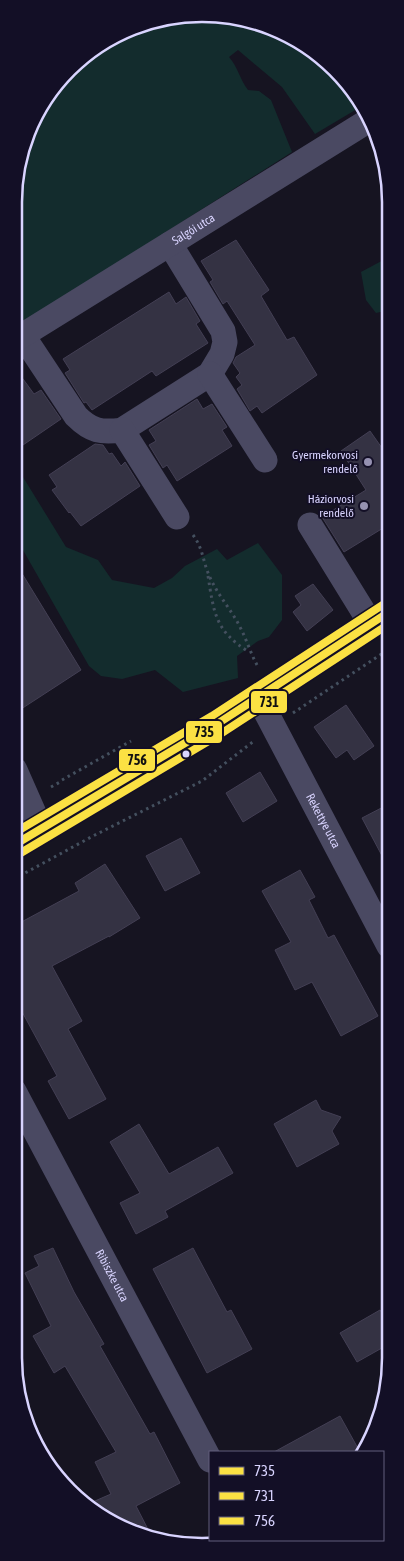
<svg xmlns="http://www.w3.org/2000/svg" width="404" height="1561" viewBox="0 0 404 1561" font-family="'Asap Condensed',sans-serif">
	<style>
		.green { fill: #132c2d }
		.building { fill: #343243; stroke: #433f54 }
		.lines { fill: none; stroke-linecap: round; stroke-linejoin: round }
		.path { stroke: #44505f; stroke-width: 3; stroke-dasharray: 2.5 4; stroke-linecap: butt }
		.minor { stroke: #4a4962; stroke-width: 25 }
		.major { stroke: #5e5373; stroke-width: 28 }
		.bus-1-casing { stroke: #130f26; stroke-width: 11 }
		.bus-2-casing { stroke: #130f26; stroke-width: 11 }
		.bus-3-casing { stroke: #130f26; stroke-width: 11 }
		.bus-1 { stroke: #fbe143; stroke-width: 8 }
		.bus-2 { stroke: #fbe143; stroke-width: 8 }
		.bus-3 { stroke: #fbe143; stroke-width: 8 }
		.poi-dot { fill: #9591b1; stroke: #130f26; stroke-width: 2 }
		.bus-dot { fill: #d9d4ff; stroke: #130f26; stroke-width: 2 }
		.labels { text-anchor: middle; stroke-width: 4; stroke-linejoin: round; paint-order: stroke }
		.street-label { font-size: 12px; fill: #d9d4ff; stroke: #130f26 }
		.poi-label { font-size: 12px; fill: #d9d4ff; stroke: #130f26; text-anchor: end }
		.rim { fill: none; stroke: #d9d4ff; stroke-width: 2.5 }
		.line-badge { stroke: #130f26; stroke-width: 2 }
		.pale-badge-label { font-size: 14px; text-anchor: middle; font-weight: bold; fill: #111 }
	</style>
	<rect width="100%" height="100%" fill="#161421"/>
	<g class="green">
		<path d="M 227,15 L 286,33 L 335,69 L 362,106 L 315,134 L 282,87 L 238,50 L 229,57 C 238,67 240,80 248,90 L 259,91 L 271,100 L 292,152 L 15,328 L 15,177 L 39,108 L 88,52 L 154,20 Z"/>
		<polygon points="389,257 389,310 376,313 366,300 361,272"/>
		<polygon points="15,464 66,547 98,560 112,580 154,588 172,578 185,566 217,549 227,560 258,543 282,575 282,620 269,637 258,641 237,656 238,678 183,692 155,670 122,679 101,676 89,666 15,536"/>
	</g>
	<g class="building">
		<polygon points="236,240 269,290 261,296 287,340 294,337 317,375 262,413 257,406 250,411 237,389 242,385 236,377 240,373 233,363 236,357 255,345 227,301 223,304 210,282 213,280 201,261"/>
		<polygon points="169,292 176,304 186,297 200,321 196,324 208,343 156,376 152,371 92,410 86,402 84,403 65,373 70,370 63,359"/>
		<polygon points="15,368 34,394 41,390 61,419 23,445 15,434"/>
		<polygon points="197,399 203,409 212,404 227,427 222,430 232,446 177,481 167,465 163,468 149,445 156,441 149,430"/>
		<polygon points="370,431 389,458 389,526 388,525 344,552 322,517 366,490 341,451"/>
		<polygon points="95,444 103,445 109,454 112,453 121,466 125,462 140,486 81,526 70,512 69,513 52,490 57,487 49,475"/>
		<polygon points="15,562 81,670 15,713"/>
		<polygon points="313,584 333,610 307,631 293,612 301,605 295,596"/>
		<polygon points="346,705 374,746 354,760 347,750 336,758 314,727"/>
		<polygon points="260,772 277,801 243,822 226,793"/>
		<polygon points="389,804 389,869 362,818"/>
		<polygon points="181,838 200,873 165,891 146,856"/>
		<polygon points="105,864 140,918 109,937 109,936 52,966 82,1021 68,1029 106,1099 69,1119 48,1081 57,1076 14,997 14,926 79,891 75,883"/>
		<polygon points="300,870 315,897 309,900 328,938 334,935 378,1016 341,1036 312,982 295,990 275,950 291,942 262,891"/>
		<polygon points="316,1100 321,1110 341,1117 332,1131 339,1144 297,1167 274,1124"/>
		<polygon points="139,1124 169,1174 218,1147 233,1173 165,1211 168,1217 136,1234 120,1203 140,1193 110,1142"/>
		<polygon points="53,1248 74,1292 104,1344 100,1346 150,1434 154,1432 180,1483 136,1506 152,1537 119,1528 88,1504 111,1494 95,1462 116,1452 65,1366 54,1373 33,1336 51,1326 25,1273 39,1266 34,1256"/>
		<polygon points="193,1248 227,1312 231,1310 252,1349 207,1373 153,1269"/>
		<polygon points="380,1310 389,1324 389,1344 357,1362 340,1333"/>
		<polygon points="340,1416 360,1452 274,1452"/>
	</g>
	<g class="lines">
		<g class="path">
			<path d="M 193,535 C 203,548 203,562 209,575 C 217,595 232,610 241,629 C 247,641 251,654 257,665"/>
			<path d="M 208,576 C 214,613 215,631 249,652"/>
			<polyline points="293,713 389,649"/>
			<polyline points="62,780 131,741"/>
			<polyline points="51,787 62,781"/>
			<polyline points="14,879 93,836 202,781 254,741"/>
			<polyline points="14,1057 20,1067"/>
		</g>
		<g class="minor">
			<path d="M 23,336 L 76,416 C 91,431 101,433 122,430 L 210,374 L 222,354 L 225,342 L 223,331 L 170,244"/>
			<path id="s1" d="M 15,340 L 371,119"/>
			<polyline points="210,374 265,460"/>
			<polyline points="122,430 177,517"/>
			<polyline points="310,525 371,624"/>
			<path id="s2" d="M 258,697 L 389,946"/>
			<polyline points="15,770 41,829"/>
			<path id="s3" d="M 14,1091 L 210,1460"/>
		</g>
		<polyline class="major" points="14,845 217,724 389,612"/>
		<g class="bus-1-casing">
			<polyline id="bus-1" points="14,845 217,724 389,612"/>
		</g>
		<g class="bus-2-casing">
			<polyline id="bus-2" points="19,854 222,733 389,624"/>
		</g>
		<g class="bus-3-casing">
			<polyline id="bus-3" points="14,833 212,716 384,604"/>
		</g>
		<use href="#bus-1" class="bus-1"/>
		<use href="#bus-2" class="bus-2"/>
		<use href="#bus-3" class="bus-3"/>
	</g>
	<g class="poi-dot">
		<circle cx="368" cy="462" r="5"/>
		<circle cx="364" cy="506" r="5"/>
	</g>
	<circle class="bus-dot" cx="186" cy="754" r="4.5"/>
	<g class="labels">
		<g class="street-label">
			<text dy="4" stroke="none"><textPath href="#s1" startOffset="210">Salgói utca</textPath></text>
			<text dy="4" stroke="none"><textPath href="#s2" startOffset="140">Rekettye utca</textPath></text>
			<text dy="4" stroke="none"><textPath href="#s3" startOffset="209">Ribiszke utca</textPath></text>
		</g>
		<g class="poi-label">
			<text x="358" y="459">Gyermekorvosi<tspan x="358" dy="14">rendelő</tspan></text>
			<text x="354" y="503">Háziorvosi<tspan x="354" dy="14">rendelő</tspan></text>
		</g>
	</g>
	<path d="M0 0H404V1561H0ZM202 22H202A180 180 0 0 1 382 202V1358A180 180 0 0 1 202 1538H202A180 180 0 0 1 22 1358V202A180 180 0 0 1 202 22Z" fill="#130f26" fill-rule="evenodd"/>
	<path class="rim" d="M202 22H202A180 180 0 0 1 382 202V1358A180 180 0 0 1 202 1538H202A180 180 0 0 1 22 1358V202A180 180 0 0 1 202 22Z"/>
	<g class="line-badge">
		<rect x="250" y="690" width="38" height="24" rx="5" fill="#fbe143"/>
		<rect x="185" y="720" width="38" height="24" rx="5" fill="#fbe143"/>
		<rect x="118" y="748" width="38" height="24" rx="5" fill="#fbe143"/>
	</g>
	<g class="pale-badge-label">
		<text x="269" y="707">731</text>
		<text x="204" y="737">735</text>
		<text x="137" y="765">756</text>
	</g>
	<rect x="209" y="1451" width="175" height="90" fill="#130f26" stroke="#625e7d"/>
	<rect x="219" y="1467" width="25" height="8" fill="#fbe143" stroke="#625e7d"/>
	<text x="254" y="1476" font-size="15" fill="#d9d4ff">735</text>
	<rect x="219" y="1492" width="25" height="8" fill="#fbe143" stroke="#625e7d"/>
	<text x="254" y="1501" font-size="15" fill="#d9d4ff">731</text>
	<rect x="219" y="1517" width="25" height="8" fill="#fbe143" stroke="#625e7d"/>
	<text x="254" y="1526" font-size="15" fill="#d9d4ff">756</text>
</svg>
